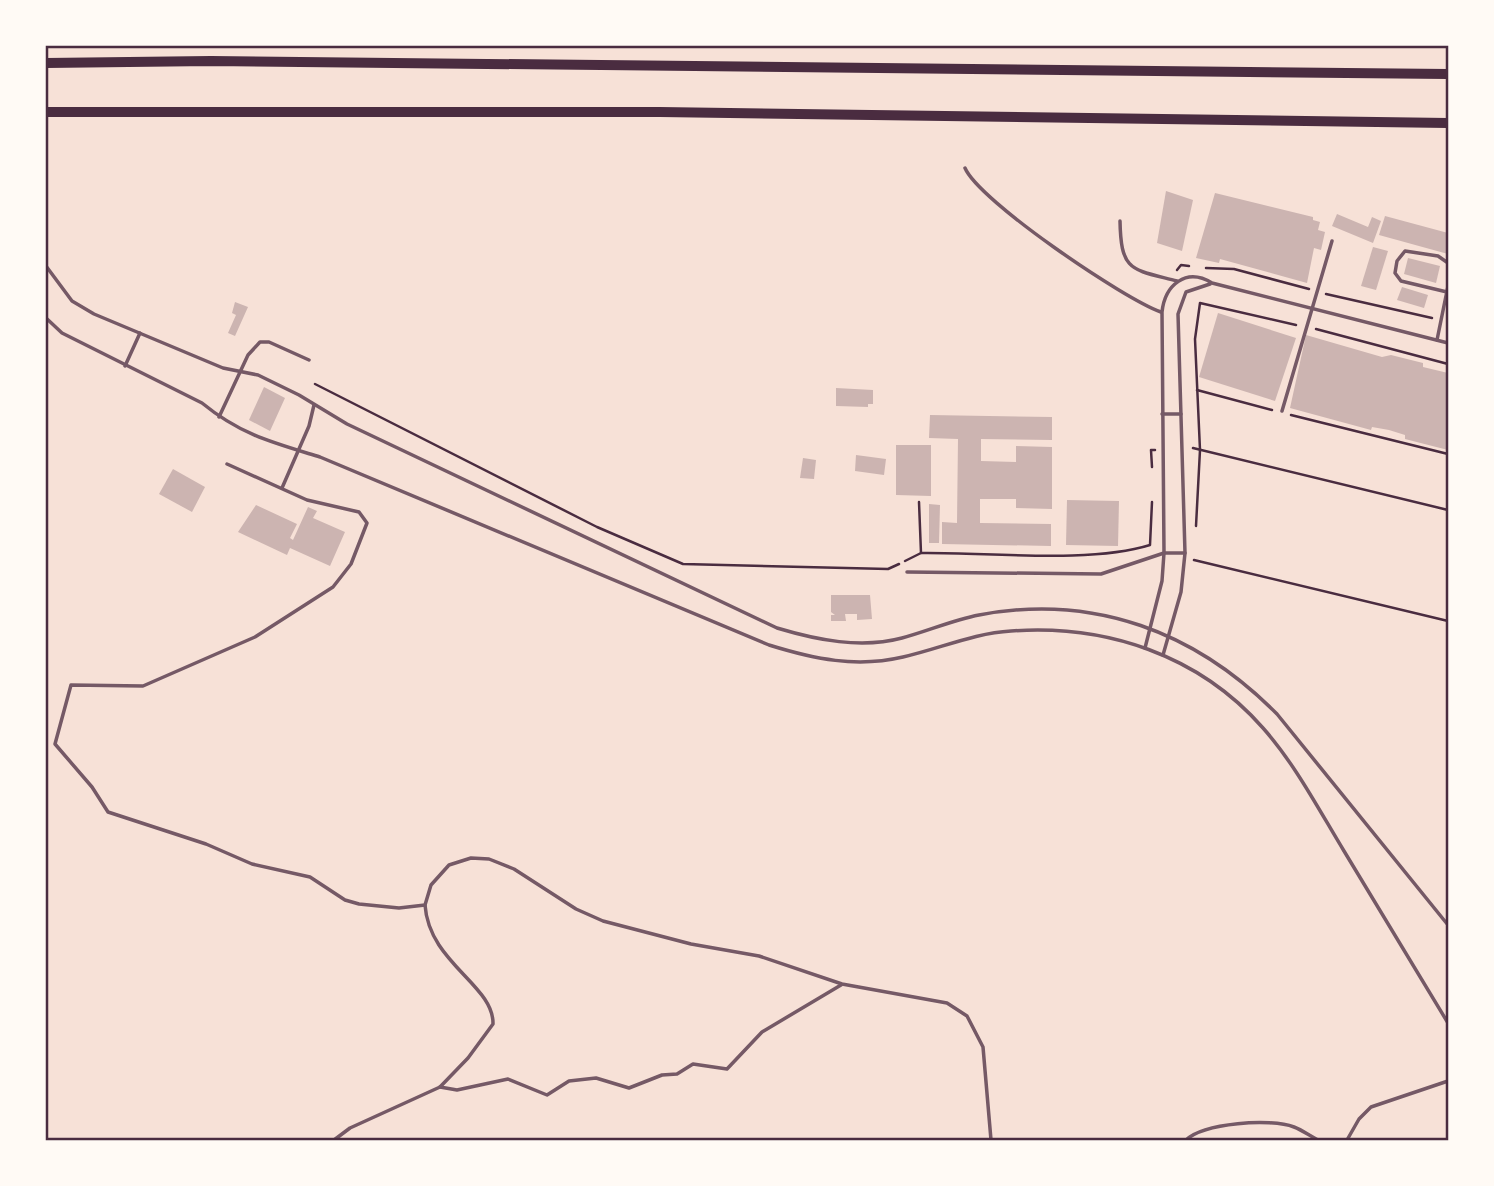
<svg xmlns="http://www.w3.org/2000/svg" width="1494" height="1186" viewBox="0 0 1494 1186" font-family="Montserrat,sans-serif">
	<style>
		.building { fill: #ccb4b1 }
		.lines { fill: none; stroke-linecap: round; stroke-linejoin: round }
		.path { stroke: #4a2c40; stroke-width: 2.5 }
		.service { stroke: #755966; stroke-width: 3.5 }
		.primary { stroke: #4a2c40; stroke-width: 10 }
		.neatline { fill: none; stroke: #4a2c40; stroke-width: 2.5 }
	</style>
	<rect width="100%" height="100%" fill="#f7e1d7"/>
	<g class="building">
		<polygon points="1166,191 1193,200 1182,251 1157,243"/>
		<polygon points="1215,193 1313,217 1313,220 1320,222 1318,230 1325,232 1321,250 1314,248 1307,283 1220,259 1219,263 1196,258"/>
		<polygon points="1337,214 1368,227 1372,217 1381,221 1373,243 1332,226"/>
		<polygon points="1385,216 1448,233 1448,254 1379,235"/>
		<polygon points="1373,247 1388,251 1376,290 1361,286"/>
		<polygon points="1408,258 1440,266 1436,283 1404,274"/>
		<polygon points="1402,287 1428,295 1424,308 1397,300"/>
		<polygon points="235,302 248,307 235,336 228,333 236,315 232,313"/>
		<polygon points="1218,313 1296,338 1275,401 1199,377"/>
		<polygon points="1306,335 1382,357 1391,355 1423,363 1423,367 1448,373 1448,450 1405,439 1405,435 1389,430 1372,427 1371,430 1290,408"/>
		<polygon points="264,387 285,398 270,431 249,420"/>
		<polygon points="836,388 873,390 873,404 868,404 868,407 836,406"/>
		<polygon points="930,415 1052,417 1052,440 981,439 981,461 1016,462 1016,446 1052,447 1052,509 1016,508 1016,499 980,499 980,523 1051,524 1051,546 942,544 942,522 957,523 958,439 929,438"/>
		<polygon points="896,445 931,445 931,496 896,495"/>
		<polygon points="856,455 886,459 884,475 855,471"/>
		<polygon points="803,458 816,460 814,479 800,478"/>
		<polygon points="173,469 205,487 192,512 159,494"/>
		<polygon points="1067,500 1119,501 1118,546 1066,545"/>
		<polygon points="929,504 940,505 939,543 929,543"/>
		<polygon points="256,505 297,524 290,538 293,540 308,507 317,511 313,518 345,532 330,566 290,548 287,555 238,532"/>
		<polygon points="831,595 870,595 872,619 857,620 857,614 845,614 846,621 831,621 831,615 835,615 831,612"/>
	</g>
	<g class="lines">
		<g class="path">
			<polyline points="1206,268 1234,269 1309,289"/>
			<polyline points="1177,270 1181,265 1189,266"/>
			<polyline points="1326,294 1432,318"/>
			<polyline points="1316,329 1448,364"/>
			<polyline points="315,384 597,527 683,564 888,569 899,564"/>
			<polyline points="1197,390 1272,410"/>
			<polyline points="1291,415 1448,454"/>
			<polyline points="1193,448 1448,510"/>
			<polyline points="1152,467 1151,450 1155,450"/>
			<path d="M 919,502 L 921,553 C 987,552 1089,564 1150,545 L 1152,502"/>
			<polyline points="1196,526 1200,450 1195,339 1200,303 1296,325"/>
			<polyline points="1194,560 1448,621"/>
			<polyline points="905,561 921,553"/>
		</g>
		<g class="service">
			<path d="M 965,168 C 979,201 1124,299 1161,312"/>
			<path d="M 1120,221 C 1121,272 1131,269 1177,281"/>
			<path d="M 46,266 L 72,301 L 94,314 L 223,368 L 258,375 L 299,395 L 347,424 L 777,628 C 817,640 861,649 902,638 C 928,631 953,620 979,615 C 1094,593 1196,632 1277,714 L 1448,925"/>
			<polyline points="1447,292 1401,281 1395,273 1397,261 1405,251 1438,256 1448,263"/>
			<path d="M 46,318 L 62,333 L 202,403 C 241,435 274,443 320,457 L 769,645 C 814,659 856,668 903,657 C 939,649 974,633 1011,631 C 1106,624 1199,655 1263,728 C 1295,764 1319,810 1344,851 C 1379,909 1414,966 1448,1023"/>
			<polyline points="1437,340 1448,286"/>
			<polyline points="125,366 140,333"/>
			<polyline points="1282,411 1332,241"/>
			<polyline points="1162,414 1181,414"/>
			<polyline points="219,417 248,355 260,342 269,342 309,360"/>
			<polyline points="227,464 307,500 359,512 367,523 351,564 333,587 255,637 143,686 71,685 55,744 92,787 108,812 206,844 252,864 310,877 345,900 359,904 399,908 425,905 431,885 449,865 471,858 489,859 514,869 576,909 603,921 691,944 759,956 842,984 947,1003 967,1016 983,1047 991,1140"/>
			<polyline points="282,488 309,426 314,405"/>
			<polyline points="907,572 1101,574 1164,553 1185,553"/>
			<path d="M 1145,648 L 1162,581 L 1164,553 L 1162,312 C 1165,285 1186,267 1212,283 L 1448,343"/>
			<polyline points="1163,655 1181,592 1185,553 1178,314 1186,292 1210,284"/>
			<polyline points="440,1087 457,1090 508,1079 547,1095 569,1081 596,1078 629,1088 662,1075 677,1074 693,1064 727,1069 762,1032 841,985"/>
			<path d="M 334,1140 L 350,1128 L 440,1087 L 468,1058 L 493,1024 C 494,985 429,963 425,905"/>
			<path d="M 1186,1140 C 1204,1123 1270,1118 1294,1127 C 1302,1130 1310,1136 1318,1140"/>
			<polyline points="1347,1140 1359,1119 1371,1107 1448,1081"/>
		</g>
		<g class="primary">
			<polyline points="46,63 211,61 1448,74"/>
			<polyline points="46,112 660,112 1448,123"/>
		</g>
	</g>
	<rect width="1494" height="1186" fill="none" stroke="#fffaf5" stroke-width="94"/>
	<rect x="47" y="47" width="1400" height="1092" class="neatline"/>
</svg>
